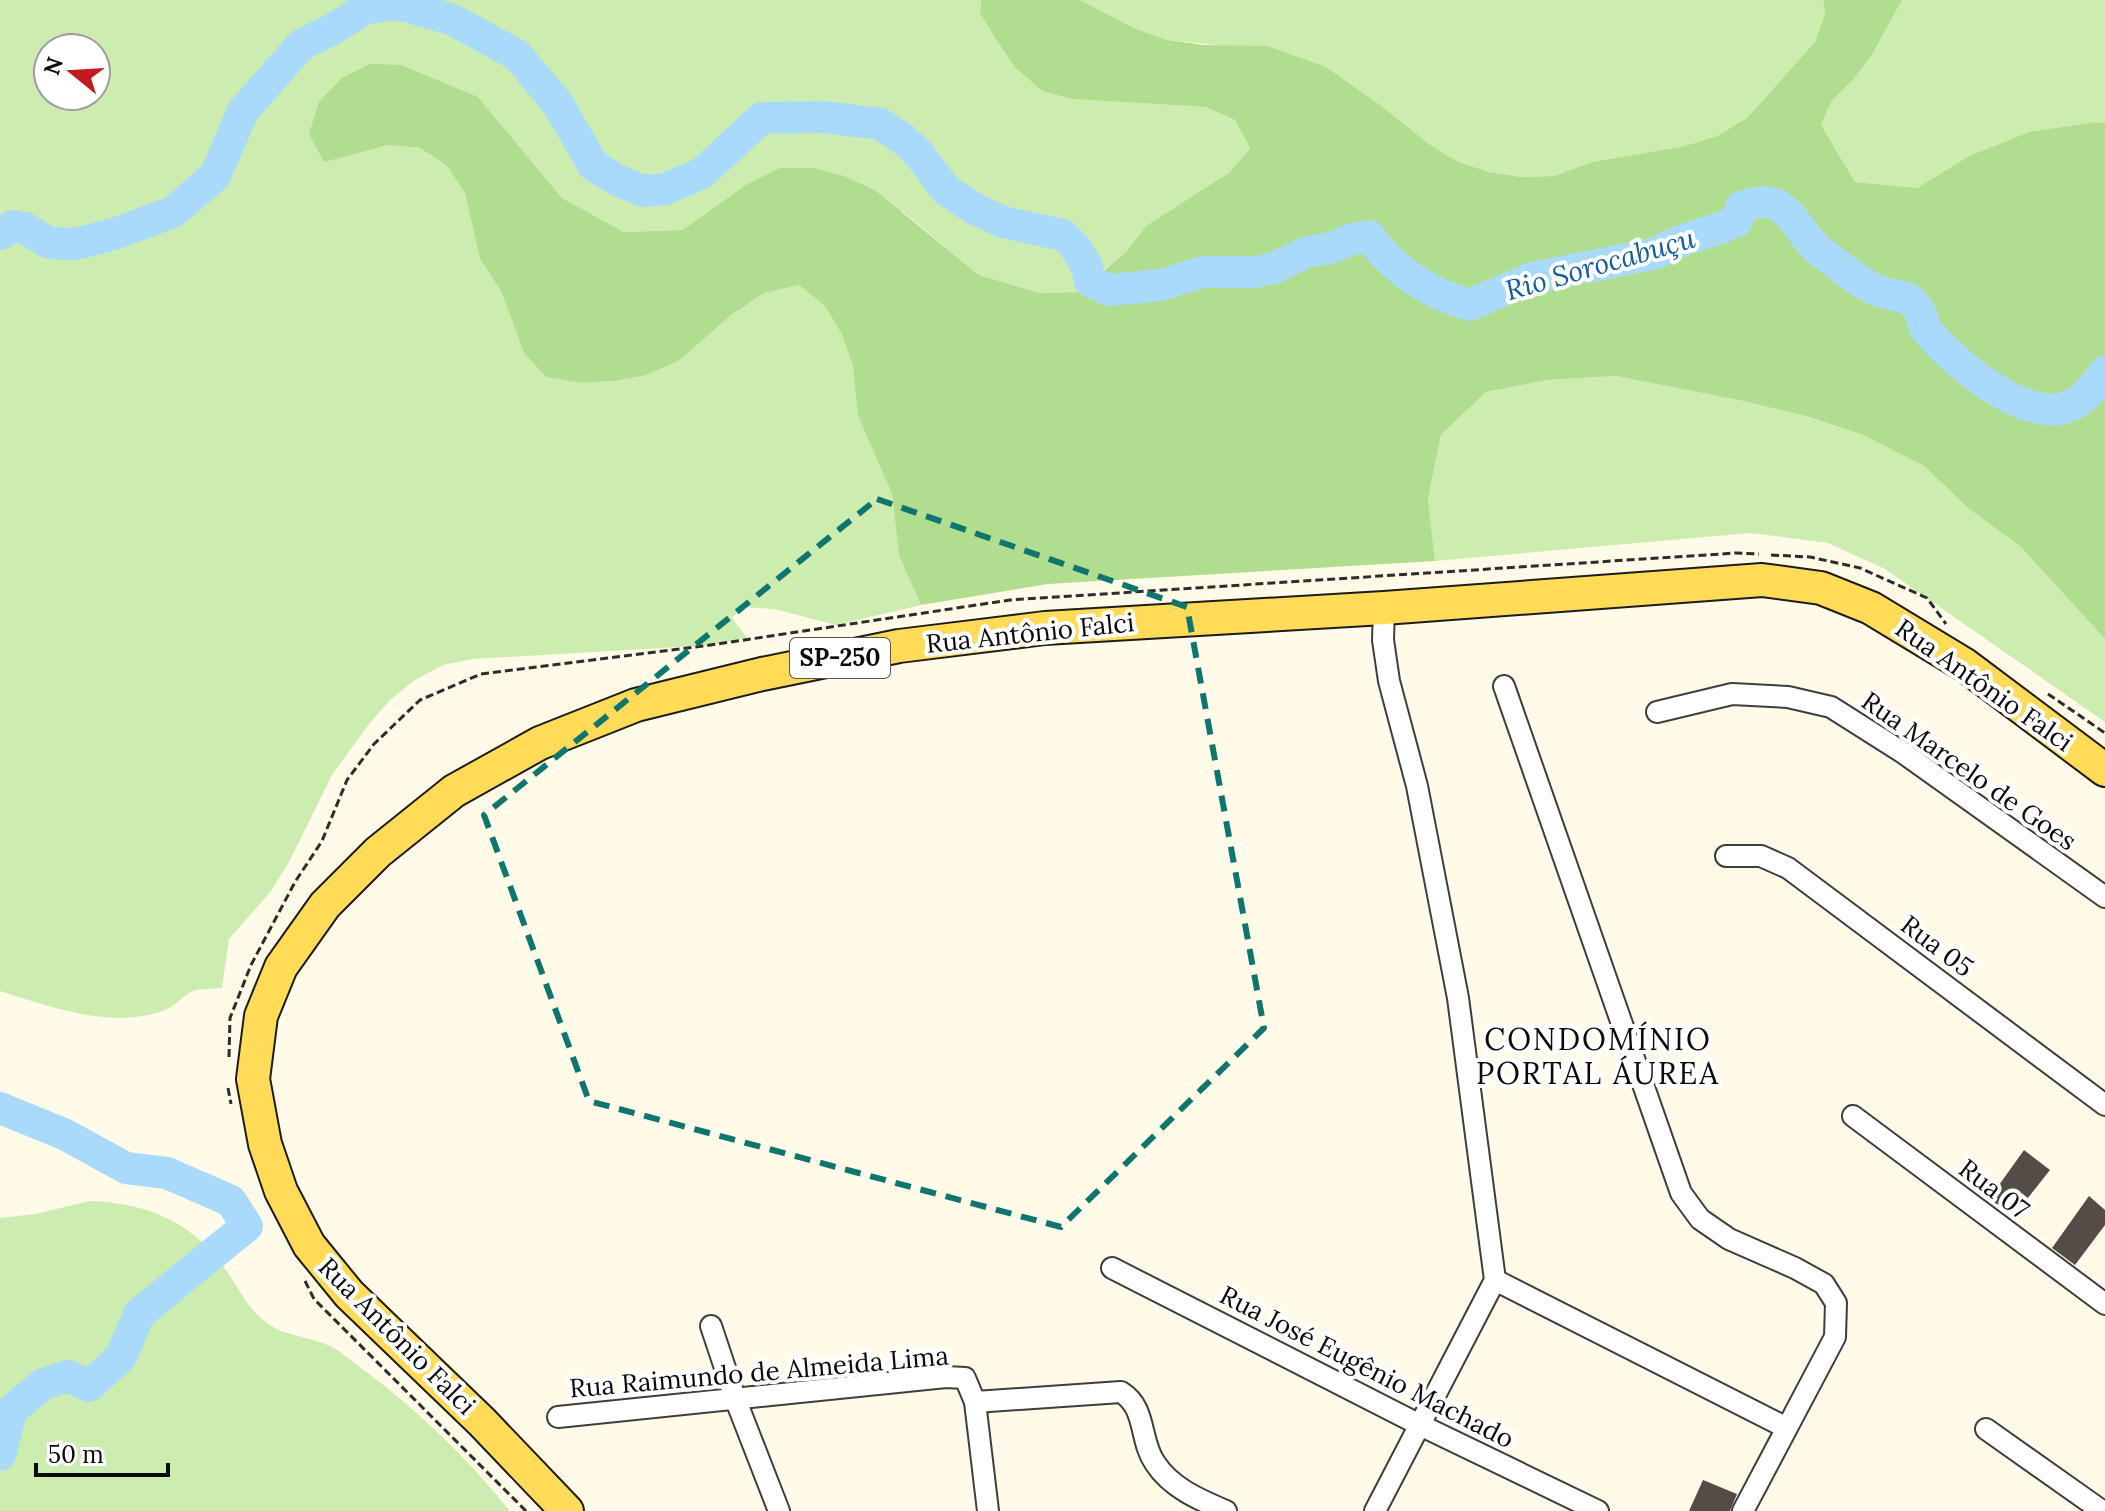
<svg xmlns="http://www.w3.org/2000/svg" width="2105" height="1511" viewBox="0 0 2105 1511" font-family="Lora,serif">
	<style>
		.green { fill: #cdecb0; fill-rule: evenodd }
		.forest { fill: #b0dd8e }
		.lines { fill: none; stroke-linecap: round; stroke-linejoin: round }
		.river { stroke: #a9dafb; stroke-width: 32 }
		.building { fill: #544c46 }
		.street-casing { stroke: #3e3e3e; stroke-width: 24 }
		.primary-casing { stroke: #1c1c1c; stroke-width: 36 }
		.path { stroke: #2d2d2d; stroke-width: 3; stroke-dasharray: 8 4; stroke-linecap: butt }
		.street { stroke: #fff; stroke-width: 20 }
		.primary { stroke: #ffdb58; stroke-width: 32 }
		.marked { fill: none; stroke: #0f766e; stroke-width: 6; stroke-dasharray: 16 10; stroke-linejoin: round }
		.labels { text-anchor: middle; stroke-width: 8; stroke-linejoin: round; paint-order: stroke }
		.shield { fill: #fff; stroke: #545454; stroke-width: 2 }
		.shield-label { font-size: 24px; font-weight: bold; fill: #0b0b0b }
		.street-label { font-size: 26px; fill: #0b0b0b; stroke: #fff }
		.water-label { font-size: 28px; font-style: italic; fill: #0d5ea4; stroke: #fff }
		.quarter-label { font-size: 30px; letter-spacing: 2px; fill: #0b0b0b; stroke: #fff }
	</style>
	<rect width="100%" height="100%" fill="#fffbe8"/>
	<g class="green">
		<path d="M 0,0 L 981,0 L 980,13 L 1071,99 L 1205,107 L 1235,120 L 1250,148 L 1230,172 L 1146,226 L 1126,252 L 1078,292 L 1040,293 L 979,275 L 902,211 L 683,230 L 624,232 L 562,198 L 478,97 L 323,161 L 388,145 L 420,148 L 447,166 L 465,193 L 480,259 L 501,291 L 524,353 L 546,377 L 580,383 L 614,381 L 647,375 L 680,360 L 730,316 L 764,293 L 799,285 L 825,306 L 841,333 L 853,366 L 859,415 L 892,494 L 899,556 L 921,605 L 836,625 L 774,609 L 743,607 L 732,618 L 747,638 L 713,645 L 473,659 L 443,665 L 415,680 L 390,700 L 369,724 L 332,775 L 289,862 L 271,891 L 229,939 L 222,988 C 212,989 199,988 191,992 C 182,997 175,1006 165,1010 C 114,1030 50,1007 0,991 ZM 48,48 L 96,48 L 96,96 L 48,96 Z"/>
		<polygon points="1080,0 1823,0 1825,13 1815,42 1747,118 1717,136 1685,146 1592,162 1554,176 1521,177 1489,172 1456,161 1429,144 1379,104 1326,67 1235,47 1168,40 1136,29"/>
		<polygon points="1902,0 2105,0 2105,123 2094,122 2029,132 1969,156 1917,188 1855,182 1821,125 1831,102 1853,80 1873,53"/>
		<polygon points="1616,376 1743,401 1804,416 1863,435 1924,466 1969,509 2020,546 2105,639 2105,722 1885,569 1828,543 1751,533 1435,561 1428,499 1441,435 1486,392 1547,380"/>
		<path d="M 90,1201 C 148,1203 193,1222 226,1270 C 241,1291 245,1306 267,1323 C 284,1336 311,1337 330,1346 C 342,1352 354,1363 365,1371 C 419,1411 468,1459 510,1511 L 0,1511 L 0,1218 L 35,1214 Z"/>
	</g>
	<polygon class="forest" points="981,0 1080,0 1136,29 1168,40 1204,45 1267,46 1326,67 1379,104 1429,144 1456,161 1489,172 1521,177 1554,176 1592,162 1685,146 1717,136 1747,118 1815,42 1825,13 1823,0 1902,0 1873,53 1853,80 1831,102 1821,125 1855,182 1917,188 1969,156 2029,132 2094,122 2105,123 2105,639 2020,546 1969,509 1924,466 1863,435 1805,416 1743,401 1616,376 1547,380 1486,392 1441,435 1428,499 1435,561 1048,584 921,605 899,556 892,494 858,415 853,366 841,333 825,306 799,285 764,293 730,316 680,360 647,375 614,381 580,383 546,377 524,353 501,291 480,259 465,193 447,166 420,148 388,145 324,162 309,134 319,102 342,78 370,64 401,65 478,97 562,198 624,232 683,230 746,185 780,168 813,168 844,176 876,191 979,275 1040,293 1079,292 1126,252 1146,226 1230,172 1250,148 1235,120 1205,107 1071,99 1041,90 1016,68 996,39 980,13"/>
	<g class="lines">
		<g class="river">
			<path d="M 0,234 L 13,226 L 25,228 L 49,243 L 76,244 L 114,234 L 173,212 L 215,176 L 243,111 L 301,45 L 333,29 L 366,8 L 399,4 L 453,20 L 517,55 L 558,104 L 593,165 L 617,180 L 643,191 L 666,189 L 702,173 L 762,118 L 824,117 L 880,124 L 903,139 L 919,154 L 946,190 L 975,209 L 1003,222 L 1063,235 L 1076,248 L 1087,267 L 1090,281 L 1109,290 L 1161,285 L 1203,272 L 1257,272 L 1277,267 L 1307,252 L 1331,248 L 1349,240 L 1369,236 C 1396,272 1428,293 1470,305 L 1532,278 L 1657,253 C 1679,238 1710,234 1737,221 L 1741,207 C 1754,203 1764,199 1777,205 C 1797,215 1805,242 1823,254 C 1840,265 1859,284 1879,291 C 1894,297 1906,293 1917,307 C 1923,313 1921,322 1926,329 C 1952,362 2026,425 2070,406 C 2086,400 2094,384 2105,372"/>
			<polyline points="0,1108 64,1134 126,1168 167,1173 231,1201 247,1226 139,1314 121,1357 89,1386 68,1376 43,1384 11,1411 0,1455"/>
		</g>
	</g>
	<g class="building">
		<polygon points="2024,1150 2050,1170 2027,1199 2022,1193 2008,1211 1989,1199"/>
		<polygon points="2089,1196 2105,1210 2105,1225 2075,1265 2052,1248"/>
		<polygon points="1703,1480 1737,1494 1730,1511 1689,1511"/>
	</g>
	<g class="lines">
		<g class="street-casing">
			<g id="street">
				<polyline points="1504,686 1681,1193 1700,1219 1729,1239 1795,1268 1824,1284 1836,1303 1835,1337 1743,1511"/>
				<polyline points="1657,712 1732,694 1788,697 1831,707 1902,752 2105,897"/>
				<polyline points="1726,856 1761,856 1788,868 2105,1105"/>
				<polyline points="1853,1116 2105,1304"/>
				<polyline points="1112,1268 1418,1424 1598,1511"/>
				<polyline points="1495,1280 1785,1427"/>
				<polyline points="711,1326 735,1398 779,1511"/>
				<path d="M 975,1402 L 1121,1392 C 1147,1408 1139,1440 1155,1463 C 1171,1488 1200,1500 1226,1511"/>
				<polyline points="558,1417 946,1377 965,1378 975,1402 988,1511"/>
				<polyline points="1986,1429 2102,1511"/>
				<polyline points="1375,1511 1495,1280 1458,998 1417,786 1389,681 1383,640 1384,608"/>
			</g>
		</g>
		<g class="primary-casing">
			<polyline id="primary" points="567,1511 482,1422 349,1294 309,1245 281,1191 265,1144 253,1079 261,1016 281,967 325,905 378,852 454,791 540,743 636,705 762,674 899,646 1045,628 1384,608 1762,580 1821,588 1871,608 1965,665 2105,770"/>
		</g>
		<g class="path">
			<polyline points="1771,555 1810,557 1860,568 1927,598 1946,624"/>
			<polyline points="2048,694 2105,733"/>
			<polyline points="229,1057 230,1018 251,965 295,882 322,841 347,780 374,744 420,700 481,674 704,646 1010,600 1736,553 1759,554"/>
			<polyline points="228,1088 231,1104"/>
			<polyline points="305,1281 314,1299 526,1511"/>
		</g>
		<use href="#street" class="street"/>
		<use href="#primary" class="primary"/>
	</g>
	<path class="marked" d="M 877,499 L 1187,607 L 1264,1028 L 1061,1227 L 589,1101 L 484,815 Z"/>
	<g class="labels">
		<rect class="shield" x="790" y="638" width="100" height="40" rx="6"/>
		<g class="shield-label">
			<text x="840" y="666">SP-250</text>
		</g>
		<g class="street-label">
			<text transform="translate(1030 633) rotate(-6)" y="9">Rua Antônio Falci</text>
			<text transform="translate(1984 685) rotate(35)" y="9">Rua Antônio Falci</text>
			<text transform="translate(1969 771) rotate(35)" y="9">Rua Marcelo de Goes</text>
			<text transform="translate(1937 946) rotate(37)" y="9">Rua 05</text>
			<text transform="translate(1994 1189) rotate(37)" y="9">Rua 07</text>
			<text transform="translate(397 1336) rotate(45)" y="9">Rua Antônio Falci</text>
			<text transform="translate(1367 1367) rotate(27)" y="9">Rua José Eugênio Machado</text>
			<text transform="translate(759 1372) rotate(-5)" y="9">Rua Raimundo de Almeida Lima</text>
		</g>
		<g class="water-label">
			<text transform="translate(1600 264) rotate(-16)" y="10">Rio Sorocabuçu</text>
		</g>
		<g class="quarter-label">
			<text x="1598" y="1050">CONDOMÍNIO<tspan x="1598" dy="34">PORTAL ÁUREA</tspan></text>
		</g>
	</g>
	<g transform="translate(72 72) rotate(288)"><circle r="38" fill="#ffffff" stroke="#9d9d9d" stroke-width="2"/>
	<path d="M0-6L14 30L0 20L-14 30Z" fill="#c31a1d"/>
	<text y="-12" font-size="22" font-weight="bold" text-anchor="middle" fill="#0b0b0b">N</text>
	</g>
	<path d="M36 1463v12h132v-12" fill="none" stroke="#0b0b0b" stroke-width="4"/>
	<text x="48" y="1463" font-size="24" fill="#0b0b0b" stroke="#ffffff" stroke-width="6" paint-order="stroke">50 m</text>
</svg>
